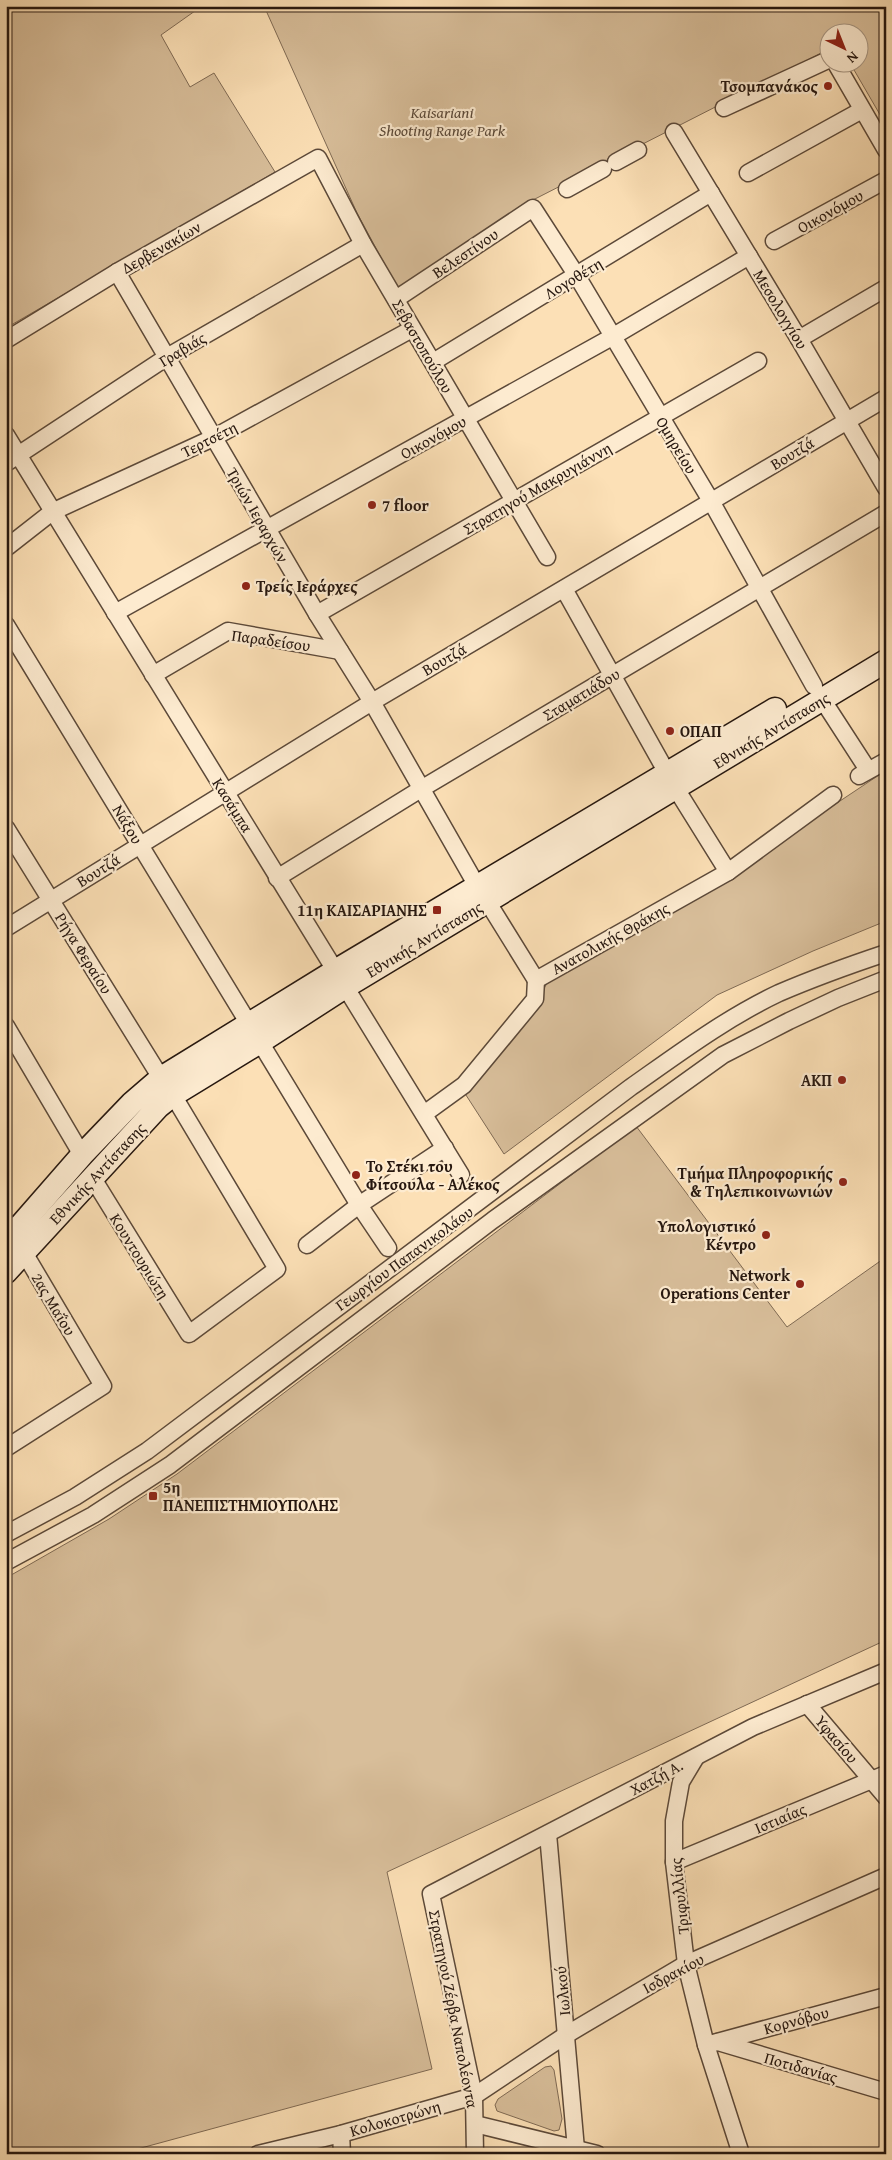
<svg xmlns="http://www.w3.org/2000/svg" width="892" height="2160" viewBox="0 0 892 2160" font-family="'Gentium Book Plus',serif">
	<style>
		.green { fill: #d8be9a; stroke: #7f6a54 }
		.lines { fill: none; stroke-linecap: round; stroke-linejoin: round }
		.street-casing { stroke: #5c4939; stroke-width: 19 }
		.secondary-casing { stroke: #26170f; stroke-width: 25 }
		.street { stroke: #fdebd0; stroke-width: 16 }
		.secondary { stroke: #fdebd0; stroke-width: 22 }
		.poi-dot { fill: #8f2418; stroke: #fdebd0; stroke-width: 2 }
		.labels { text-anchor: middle; stroke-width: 4.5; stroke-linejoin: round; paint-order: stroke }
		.poi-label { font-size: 16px; font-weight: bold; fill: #26170f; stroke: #fdebd0; text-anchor: end }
		.park-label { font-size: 16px; font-style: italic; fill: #5b4939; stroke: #fdebd0 }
		.street-label { font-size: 16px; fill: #26170f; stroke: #fdebd0 }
	</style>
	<rect width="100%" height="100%" fill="#fce0b6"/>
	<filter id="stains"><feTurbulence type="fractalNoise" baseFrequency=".004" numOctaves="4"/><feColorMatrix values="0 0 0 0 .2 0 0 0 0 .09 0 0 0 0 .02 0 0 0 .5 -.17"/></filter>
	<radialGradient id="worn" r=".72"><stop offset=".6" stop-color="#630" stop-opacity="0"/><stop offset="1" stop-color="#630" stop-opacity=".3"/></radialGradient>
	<g class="green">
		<polygon points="6,6 202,6 161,35 190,87 214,73 275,172 6,328"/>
		<polygon points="264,6 886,6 886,125 850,63 860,62 860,32 830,32 829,49 531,201 398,289 357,213"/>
		<polygon points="882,773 886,773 886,921 813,951 717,995 504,1154 464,1092 533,1010 548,981 729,875"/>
		<polygon points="636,1126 787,1327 886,1257 886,1640 387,1872 432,2069 119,2154 6,2154 6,1578 109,1519 177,1474"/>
		<polygon points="551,2066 554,2070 562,2119 559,2130 554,2131 497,2111 495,2105 498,2099 545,2067"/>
	</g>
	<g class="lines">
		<g class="street-casing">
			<g id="street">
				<polyline points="835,62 886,150"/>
				<polyline points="724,108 830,59"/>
				<polyline points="674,132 799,339 886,488"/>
				<polyline points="616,162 638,150"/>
				<polyline points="748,173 862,110"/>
				<polyline points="567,189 603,169"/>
				<polyline points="774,241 886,180"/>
				<polyline points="117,272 317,614 372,702 477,886"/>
				<polyline points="396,299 533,208 577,276 711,501 814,686"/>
				<polyline points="799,339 886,288"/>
				<polyline points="6,340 117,272 318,158 363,244 547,557"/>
				<polyline points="433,362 711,193"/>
				<polyline points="6,435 461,1175"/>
				<polyline points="6,463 167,357 363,244"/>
				<polyline points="6,548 52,512 213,438 412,329"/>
				<polyline points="564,589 667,773"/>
				<polyline points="115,613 612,337 749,256"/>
				<polyline points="317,614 758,361"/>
				<polyline points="6,625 249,1024"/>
				<polyline points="153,675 228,631 340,651"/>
				<polyline points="822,699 868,770"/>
				<polyline points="859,776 886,761"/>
				<polyline points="675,787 728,872"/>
				<polyline points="6,828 161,1078"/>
				<polyline points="277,878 421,789 886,513"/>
				<polyline points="487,901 536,980"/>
				<polyline points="6,928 372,702 886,398"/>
				<polyline points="536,980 728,872 833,795"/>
				<polyline points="6,1026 82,1155"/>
				<polyline points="260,1042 359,1205 388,1248"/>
				<polyline points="424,1114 464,1085 535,999 536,980"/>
				<polyline points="92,1177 189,1334 277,1269 173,1095"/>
				<polyline points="6,1222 103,1386 6,1448"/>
				<polyline points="307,1245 359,1205 445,1148"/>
				<path d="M 6,1534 L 75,1497 L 147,1451 L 631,1087 C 678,1054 726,1018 779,993 C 814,978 850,965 886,953"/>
				<polyline points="6,1562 93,1515 170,1465 493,1220 723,1055 789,1021 838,998 886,979"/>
				<polyline points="807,1704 886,1797"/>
				<polyline points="696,1757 681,1782 674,1821 674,1862 686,1964 706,2045 741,2154"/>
				<polyline points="548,1834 576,2149"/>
				<polyline points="674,1862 886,1774"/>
				<polyline points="718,2042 886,2092"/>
				<polyline points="706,2045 886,1996"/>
				<polyline points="475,2124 597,2154"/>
				<polyline points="341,2134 342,2154"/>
				<polyline points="258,2154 341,2134 474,2096 566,2035 686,1964 886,1876"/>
				<polyline points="475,2154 474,2096 431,1894 753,1727 886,1671"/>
			</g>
		</g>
		<g class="secondary-casing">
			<g id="secondary">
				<polyline points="6,1242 82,1155 132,1103 161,1078 335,971 775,709"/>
				<polyline points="6,1272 158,1107 173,1095 260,1042 345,987 886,661"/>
			</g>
		</g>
		<use href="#street" class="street"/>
		<use href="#secondary" class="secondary"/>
	</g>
	<g class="poi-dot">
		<circle cx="828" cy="86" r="5"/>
		<circle cx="372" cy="505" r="5"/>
		<circle cx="246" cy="586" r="5"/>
		<circle cx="670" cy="731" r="5"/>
		<rect x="432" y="905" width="10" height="10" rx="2.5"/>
		<circle cx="842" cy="1080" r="5"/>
		<circle cx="356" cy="1175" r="5"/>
		<circle cx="843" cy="1182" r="5"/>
		<circle cx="766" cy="1235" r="5"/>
		<circle cx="800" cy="1284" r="5"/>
		<rect x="148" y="1491" width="10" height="10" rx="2.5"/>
	</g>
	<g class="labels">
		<g class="poi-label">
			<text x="818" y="92">Τσομπανάκος</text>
			<text x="382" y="511" text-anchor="start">7 floor</text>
			<text x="256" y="592" text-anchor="start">Τρείς Ιεράρχες</text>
			<text x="680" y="737" text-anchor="start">ΟΠΑΠ</text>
			<text x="427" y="916">11η ΚΑΙΣΑΡΙΑΝΗΣ</text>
			<text x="832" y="1086">ΑΚΠ</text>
			<text x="366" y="1172" text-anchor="start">Το Στέκι του<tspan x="366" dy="18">Φίτσουλα - Αλέκος</tspan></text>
			<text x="833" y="1179">Τμήμα Πληροφορικής<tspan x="833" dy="18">&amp; Τηλεπικοινωνιών</tspan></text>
			<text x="756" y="1232">Υπολογιστικό<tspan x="756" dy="18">Κέντρο</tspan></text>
			<text x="790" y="1281">Network<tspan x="790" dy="18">Operations Center</tspan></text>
			<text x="163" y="1493" text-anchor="start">5η<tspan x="163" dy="18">ΠΑΝΕΠΙΣΤΗΜΙΟΥΠΟΛΗΣ</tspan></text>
		</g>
		<g class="park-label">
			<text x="442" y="118">Kaisariani<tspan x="442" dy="18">Shooting Range Park</tspan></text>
		</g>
		<g class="street-label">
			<text transform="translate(830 211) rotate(-29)" y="6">Οικονόμου</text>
			<text transform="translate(161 247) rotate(-30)" y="6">Δερβενακίων</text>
			<text transform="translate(465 253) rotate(-34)" y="6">Βελεστίνου</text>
			<text transform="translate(573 278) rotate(-31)" y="6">Λογοθέτη</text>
			<text transform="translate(781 309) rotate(59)" y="6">Μεσολογγίου</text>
			<text transform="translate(423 346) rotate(60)" y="6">Σεβαστοπούλου</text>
			<text transform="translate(182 349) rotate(-31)" y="6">Γραβιάς</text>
			<text transform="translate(433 437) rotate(-29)" y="6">Οικονόμου</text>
			<text transform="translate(209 439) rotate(-27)" y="6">Τερτσέτη</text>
			<text transform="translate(677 445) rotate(59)" y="6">Ομηρείου</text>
			<text transform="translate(792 453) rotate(-31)" y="6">Βουτζά</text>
			<text transform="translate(537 488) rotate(-30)" y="6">Στρατηγού Μακρυγιάννη</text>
			<text transform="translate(258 515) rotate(60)" y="6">Τριών Ιεραρχών</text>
			<text transform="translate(271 640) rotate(8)" y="6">Παραδείσου</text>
			<text transform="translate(444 659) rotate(-30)" y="6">Βουτζά</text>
			<text transform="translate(581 694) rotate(-31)" y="6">Σταματιάδου</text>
			<text transform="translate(771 730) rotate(-31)" y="6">Εθνικής Αντίστασης</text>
			<text transform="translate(233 805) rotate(58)" y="6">Κασάμπα</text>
			<text transform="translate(128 824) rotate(59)" y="6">Νάξου</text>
			<text transform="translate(98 870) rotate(-32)" y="6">Βουτζά</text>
			<text transform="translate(610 938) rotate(-29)" y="6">Ανατολικής Θράκης</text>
			<text transform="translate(424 939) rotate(-31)" y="6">Εθνικής Αντίστασης</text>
			<text transform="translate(84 953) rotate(58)" y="6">Ρήγα Φεραίου</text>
			<text transform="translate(97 1173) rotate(-47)" y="6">Εθνικής Αντίστασης</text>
			<text transform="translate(140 1256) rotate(58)" y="6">Κουντουριώτη</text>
			<text transform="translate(404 1258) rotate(-36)" y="6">Γεωργίου Παπανικολάου</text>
			<text transform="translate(54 1304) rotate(59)" y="6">2ας Μαΐου</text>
			<text transform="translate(837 1739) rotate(50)" y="6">Υφασίου</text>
			<text transform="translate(656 1777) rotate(-28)" y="6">Χατζή Α.</text>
			<text transform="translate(780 1818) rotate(-23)" y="6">Ιστιαίας</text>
			<text transform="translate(679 1896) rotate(-96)" y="6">Τριφυλλίας</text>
			<text transform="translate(673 1973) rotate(-28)" y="6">Ισδρακίου</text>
			<text transform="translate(562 1991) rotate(-95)" y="6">Ιωλκού</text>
			<text transform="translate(454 2009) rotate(79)" y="6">Στρατηγού Ζέρβα Ναπολέοντα</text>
			<text transform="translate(796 2020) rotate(-15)" y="6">Κορνόβου</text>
			<text transform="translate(801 2067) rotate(16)" y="6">Ποτιδανίας</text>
			<text transform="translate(395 2118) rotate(-16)" y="6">Κολοκοτρώνη</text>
		</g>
	</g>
	<rect width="892" height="2160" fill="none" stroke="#fce0b6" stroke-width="25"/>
	<rect x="8" y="8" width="877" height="2145" fill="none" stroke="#26170f" stroke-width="2.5"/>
	<rect x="12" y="12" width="867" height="2135" fill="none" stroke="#26170f"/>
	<g transform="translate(844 48) rotate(137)"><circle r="24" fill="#fdebd0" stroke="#a79683"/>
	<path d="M0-4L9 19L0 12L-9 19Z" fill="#8f2418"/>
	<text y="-8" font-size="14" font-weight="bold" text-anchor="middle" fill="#26170f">N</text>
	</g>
	<rect width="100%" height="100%" filter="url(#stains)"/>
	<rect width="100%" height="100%" fill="url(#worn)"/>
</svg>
